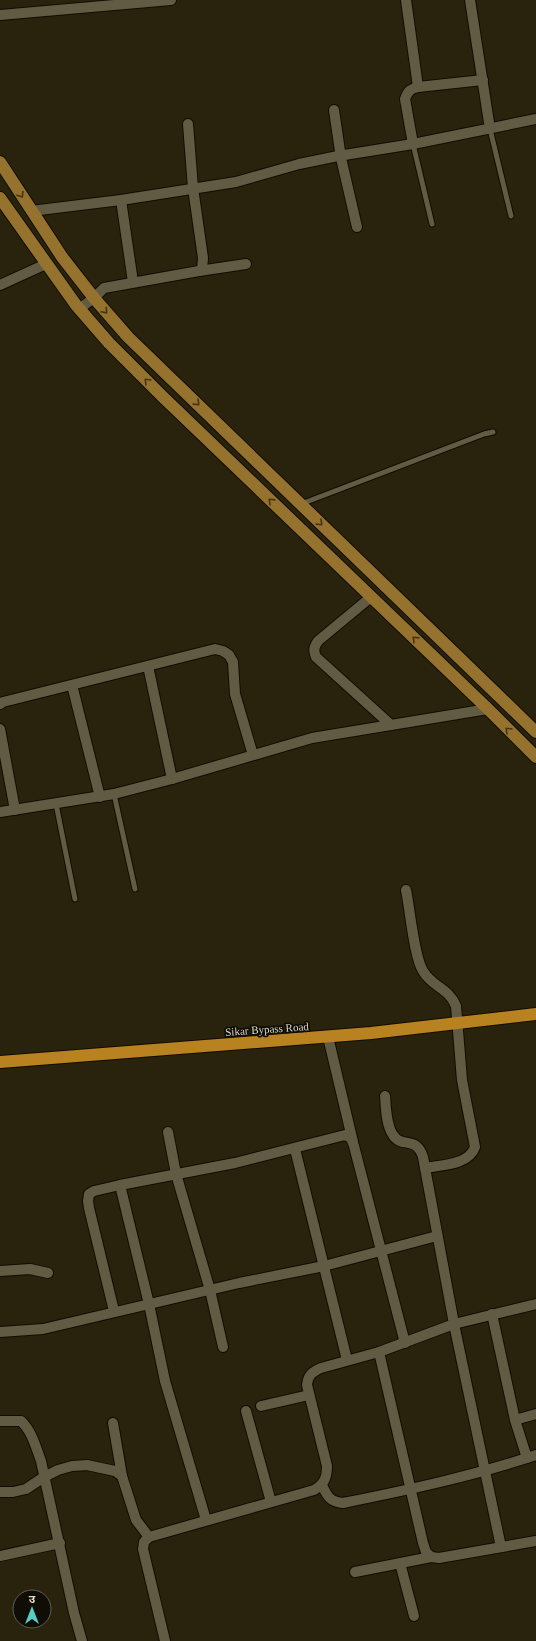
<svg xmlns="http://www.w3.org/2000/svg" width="536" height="1641" viewBox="0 0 536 1641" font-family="'Times New Roman','Noto Sans Devanagari',serif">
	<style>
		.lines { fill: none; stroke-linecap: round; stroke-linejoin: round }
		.lane-casing { stroke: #120c00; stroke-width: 7 }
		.street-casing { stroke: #120c00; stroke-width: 12 }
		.primary-casing { stroke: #120c00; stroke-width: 14 }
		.highway-casing { stroke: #120c00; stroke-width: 14 }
		.lane { stroke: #615b44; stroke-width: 5 }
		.street { stroke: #615b44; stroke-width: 10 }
		.primary { stroke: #95722e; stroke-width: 12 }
		.highway { stroke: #b7821f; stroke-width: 12 }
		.oneway { stroke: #453515 }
		.labels { text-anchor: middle; stroke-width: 3.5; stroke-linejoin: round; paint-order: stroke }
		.street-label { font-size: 11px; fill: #dddacc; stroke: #0f0d05 }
	</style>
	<rect width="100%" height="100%" fill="#29230e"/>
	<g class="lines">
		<g class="lane-casing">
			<g id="lane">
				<polyline points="490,129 511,216"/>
				<polyline points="413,144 432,224"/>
				<polyline points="301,504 484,434 493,432"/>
				<polyline points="114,794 135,889"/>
				<polyline points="56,804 75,899"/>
			</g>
		</g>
		<g class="street-casing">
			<g id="street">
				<polyline points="406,0 418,87"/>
				<polyline points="470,0 490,129"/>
				<polyline points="0,15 171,0"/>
				<polyline points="334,110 341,158 357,227"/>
				<path d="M 413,144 L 405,99 C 408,91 410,89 418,87 L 483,80"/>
				<polyline points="121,200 133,282"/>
				<polyline points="31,211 121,200 236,182 299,164 338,156 413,144 536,119"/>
				<polyline points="199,271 246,264"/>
				<polyline points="0,285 46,264"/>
				<polyline points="79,309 94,298 104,288 199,271 202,269 203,258 193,188 188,124"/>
				<path d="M 371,597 L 318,641 C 314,647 313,650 316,657 L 391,725"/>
				<polyline points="148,666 172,779"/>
				<polyline points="72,685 100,797"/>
				<polyline points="0,704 3,702 215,649 223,651 229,655 233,662 235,694 253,755"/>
				<polyline points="0,729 15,810"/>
				<polyline points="0,812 114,794 172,779 312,738 488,709"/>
				<path d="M 406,890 C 410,909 414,957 423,971 C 432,987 448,987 456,1006 L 462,1080 L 475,1147 C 469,1165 441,1165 425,1168"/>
				<polyline points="328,1037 353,1142"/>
				<path d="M 385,1096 C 386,1108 386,1125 393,1135 C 402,1149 416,1135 423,1157 L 454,1324 L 501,1547"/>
				<polyline points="168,1132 176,1174 210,1290 223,1347"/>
				<polyline points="295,1149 347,1360"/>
				<polyline points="120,1185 149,1304 165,1381 206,1520"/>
				<polyline points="0,1271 30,1269 48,1273"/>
				<polyline points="114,1311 89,1208 88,1201 89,1194 94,1191 120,1185 235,1163 345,1135 351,1138 354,1146 405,1343"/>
				<polyline points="492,1314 515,1420 527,1458"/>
				<polyline points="0,1332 43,1329 239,1283 324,1266 437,1236"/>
				<polyline points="379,1352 423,1543 426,1552 431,1557 439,1558 536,1541"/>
				<polyline points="261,1406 309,1395"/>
				<polyline points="246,1411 271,1502"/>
				<polyline points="515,1420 536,1414"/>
				<path d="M 0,1421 L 21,1421 C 32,1431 36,1448 41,1461 L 74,1613 L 82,1641"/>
				<polyline points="113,1423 122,1476"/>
				<path d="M 322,1485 C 327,1496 330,1502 343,1503 C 408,1490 473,1476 536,1455"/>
				<polyline points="0,1492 13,1492 26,1489 44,1477 58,1470 72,1466 87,1465 115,1471 122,1476 136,1520 149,1537"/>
				<polyline points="0,1556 60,1543"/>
				<polyline points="400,1563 414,1616"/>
				<polyline points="355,1572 431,1557"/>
				<path d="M 165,1641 L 143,1549 L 144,1542 L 149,1537 L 314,1490 C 324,1484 327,1478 327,1466 L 307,1385 C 308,1375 312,1372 321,1368 L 379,1352 L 454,1324 L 536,1304"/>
			</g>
		</g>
		<g class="primary-casing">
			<g id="primary">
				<polyline points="0,162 62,257 94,298 128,337 536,732"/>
				<polyline points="0,198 76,305 109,343 163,397 488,709 536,757"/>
			</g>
		</g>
		<g class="highway-casing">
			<polyline id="highway" points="0,1062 371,1033 536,1014"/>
		</g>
		<use href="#lane" class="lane"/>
		<use href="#street" class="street"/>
		<use href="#primary" class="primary"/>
		<use href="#highway" class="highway"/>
	</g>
	<defs><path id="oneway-chevron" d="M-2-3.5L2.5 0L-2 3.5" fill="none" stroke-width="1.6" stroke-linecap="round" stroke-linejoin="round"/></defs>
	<g class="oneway">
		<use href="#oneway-chevron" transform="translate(21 195) rotate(58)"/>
		<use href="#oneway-chevron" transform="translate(105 311) rotate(49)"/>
		<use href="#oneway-chevron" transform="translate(147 381) rotate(-135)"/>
		<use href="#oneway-chevron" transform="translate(197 403) rotate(44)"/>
		<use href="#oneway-chevron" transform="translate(271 501) rotate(-136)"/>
		<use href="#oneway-chevron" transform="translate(320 523) rotate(44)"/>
		<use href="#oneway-chevron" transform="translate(415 639) rotate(-136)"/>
		<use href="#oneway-chevron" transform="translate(508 730) rotate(-135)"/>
	</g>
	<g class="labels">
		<g class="street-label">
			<text transform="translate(267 1029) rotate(-4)" y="4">Sikar Bypass Road</text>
		</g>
	</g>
	<g transform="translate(32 1609)"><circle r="19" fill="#0f0d05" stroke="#615f55"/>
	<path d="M0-3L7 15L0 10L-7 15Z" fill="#57cec1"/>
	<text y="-6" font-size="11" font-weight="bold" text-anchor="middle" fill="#dddacc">उ</text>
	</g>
</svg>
